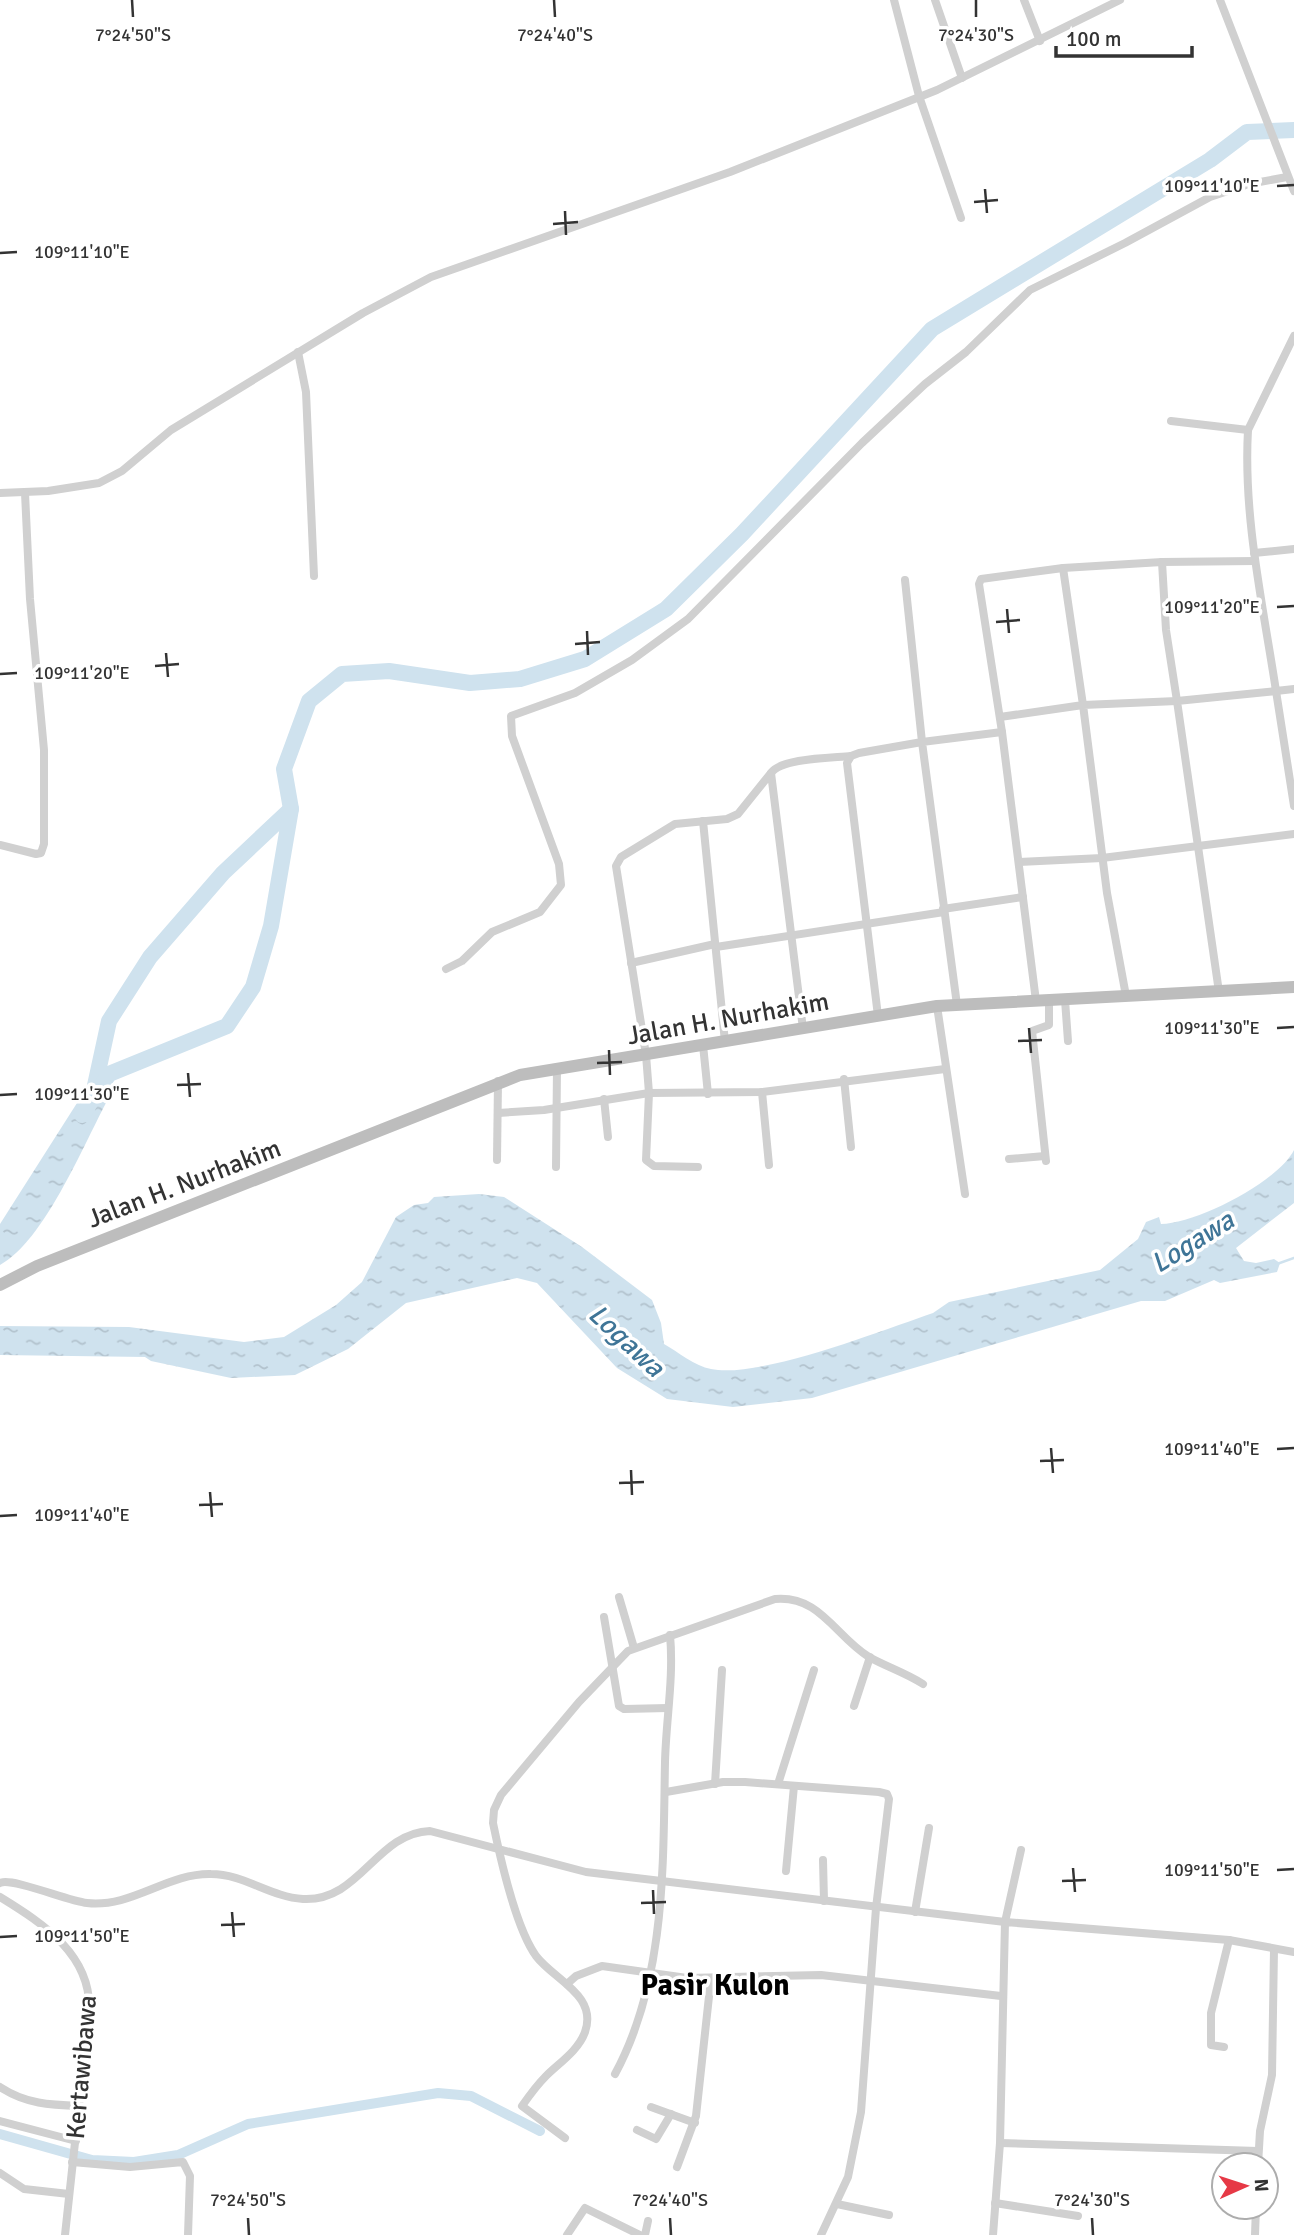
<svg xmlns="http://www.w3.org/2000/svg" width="1294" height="2235" viewBox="0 0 1294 2235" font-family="Signika,sans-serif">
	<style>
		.water { fill: url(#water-ripples) }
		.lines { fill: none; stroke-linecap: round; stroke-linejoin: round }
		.stream { stroke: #cfe2ee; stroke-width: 2.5 }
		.canal { stroke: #cfe2ee; stroke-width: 10 }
		.river { stroke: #cfe2ee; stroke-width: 16 }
		.minor { stroke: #d0d0d0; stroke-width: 8 }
		.secondary { stroke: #bdbdbd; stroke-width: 12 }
		.ticks { fill: none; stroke: #333; stroke-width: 2.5 }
		.labels { text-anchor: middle; stroke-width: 7; stroke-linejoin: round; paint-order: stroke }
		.street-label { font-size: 26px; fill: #333; stroke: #fff }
		.water-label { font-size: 28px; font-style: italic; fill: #3f7597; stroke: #fff }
		.quarter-label { font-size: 30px; font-weight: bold; fill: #000; stroke: #fff }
		.ticks-label { font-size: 18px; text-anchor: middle; fill: #333; stroke: #fff; stroke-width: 7; stroke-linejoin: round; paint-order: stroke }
	</style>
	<defs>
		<pattern id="water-ripples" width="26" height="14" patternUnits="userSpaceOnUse" patternTransform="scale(1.75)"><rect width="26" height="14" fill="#cfe2ee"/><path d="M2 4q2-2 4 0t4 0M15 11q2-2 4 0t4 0" fill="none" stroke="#b2c2cd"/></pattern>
	</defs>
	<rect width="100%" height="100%" fill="#fff"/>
	<g class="water">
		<path d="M 84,1092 L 106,1103 C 82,1148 44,1241 0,1265 L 0,1224 Z"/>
		<path d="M 1294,1150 L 1294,1203 L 1236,1248 L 1244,1261 L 1256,1263 L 1274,1259 L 1280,1263 L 1277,1272 L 1220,1283 L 1214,1280 L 1165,1301 L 1141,1301 L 812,1398 L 733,1407 L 667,1399 L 617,1368 L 537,1283 L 517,1278 L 406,1303 L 348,1349 L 295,1375 L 231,1378 L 151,1361 L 145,1357 L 0,1355 L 0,1326 L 129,1327 L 244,1342 L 284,1337 L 336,1305 L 362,1282 L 396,1217 L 414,1205 L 428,1203 L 434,1197 L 479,1194 L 504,1197 L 582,1247 L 652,1300 L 661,1323 L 664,1344 C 678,1352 695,1366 711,1369 C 759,1379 883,1330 933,1313 L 949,1302 L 1100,1270 L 1138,1239 L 1146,1222 L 1159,1217 L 1161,1224 C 1196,1224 1278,1182 1294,1150 Z"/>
	</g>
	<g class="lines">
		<polyline class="stream" points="1277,1264 1294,1258"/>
		<polyline class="canal" points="0,2134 92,2160 134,2162 178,2155 248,2124 438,2093 471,2096 540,2131"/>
		<g class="river">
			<polyline points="94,1090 109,1021 150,957 223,873 291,809"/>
			<polyline points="82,1115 109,1074 227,1026 253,987 271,926 291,809 284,769 309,701 342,674 389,671 470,683 520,679 585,659 666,609 742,534 932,329 1210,160 1247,132 1294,130"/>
		</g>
		<g class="minor">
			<polyline points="894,0 919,96 961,218"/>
			<polyline points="935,0 962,78"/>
			<polyline points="1024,0 1040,41"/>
			<polyline points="1220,0 1294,191"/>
			<polyline points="298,352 306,392 314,576"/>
			<polyline points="1171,421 1248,430 1294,336"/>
			<path d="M 1248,430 C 1243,517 1263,605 1276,691 L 1294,689"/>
			<polyline points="0,493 48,491 99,483 122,471 171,430 363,313 431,277 730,172 937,90 1120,0"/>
			<polyline points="1254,553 1294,549"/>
			<polyline points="1000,717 1083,705 1063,568 1162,562"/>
			<path d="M 771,773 C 781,758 832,758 851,756"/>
			<polyline points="703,821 725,1042"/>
			<polyline points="0,845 36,854 41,853 44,844 44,750 30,599 25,493"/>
			<polyline points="1019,862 1102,858 1294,834"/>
			<polyline points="943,909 1023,897"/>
			<polyline points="716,947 944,912"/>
			<polyline points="631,963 715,944"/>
			<polyline points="446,969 462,961 492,932 540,912 561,885 559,864 512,736 511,716 575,693 632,660 688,619 862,443 925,384 966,352 1030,290 1125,243 1210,197 1249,184 1287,177"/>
			<polyline points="1219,992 1177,701 1276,691 1294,806"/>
			<polyline points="1126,996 1107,893 1083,705 1177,701 1166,630 1162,562 1255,561"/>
			<polyline points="1065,1000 1068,1041"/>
			<polyline points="1036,1001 1002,732 979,584 981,579 1063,568"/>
			<polyline points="957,1005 922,742 1002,732"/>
			<polyline points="937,1006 965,1194"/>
			<polyline points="878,1016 847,763 851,756 859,753 922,742 905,580"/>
			<polyline points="703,1045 708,1094"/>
			<polyline points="844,1079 851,1147"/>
			<polyline points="762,1092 769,1165"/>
			<polyline points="604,1099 608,1137"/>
			<polyline points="498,1113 544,1110 649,1093 762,1092 945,1069"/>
			<polyline points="1009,1159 1045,1156"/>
			<polyline points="497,1160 498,1081"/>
			<polyline points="1046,1161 1032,1031 1049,1025 1049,1001"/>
			<polyline points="556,1167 557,1068"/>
			<polyline points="698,1167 654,1166 646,1160 649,1093 646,1055 616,866 621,857 675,824 727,819 738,814 771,773 803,1029"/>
			<polyline points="619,1597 634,1648"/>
			<polyline points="604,1617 619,1706 624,1709 668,1708"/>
			<polyline points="854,1706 870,1657"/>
			<polyline points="715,1784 722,1670"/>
			<polyline points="778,1784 814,1670"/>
			<polyline points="666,1792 723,1782 745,1782 879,1792 887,1794 889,1799 876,1908 861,2112 848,2177 821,2235"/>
			<polyline points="823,1860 824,1901"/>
			<polyline points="786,1871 794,1786"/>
			<path d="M 0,1883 C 12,1877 67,1901 87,1903 C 132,1908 167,1873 211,1874 C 244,1874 270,1897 303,1899 C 360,1902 376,1833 430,1831 L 586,1872 L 1005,1922 L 1021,1850"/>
			<path d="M 0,1897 C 44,1924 93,1956 89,2013 L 65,2235"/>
			<polyline points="915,1912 929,1828"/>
			<polyline points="567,1984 576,1976 602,1966 687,1978 821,1975 1001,1996"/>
			<polyline points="1224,2047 1211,2045 1211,2013 1229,1940"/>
			<path d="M 615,2074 C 666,1980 663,1866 665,1762 C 666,1720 674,1677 670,1635"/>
			<path d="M 0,2087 C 26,2104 50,2105 80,2106"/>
			<polyline points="651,2107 695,2123"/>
			<polyline points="0,2121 76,2141"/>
			<polyline points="637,2130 656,2139 671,2114"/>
			<path d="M 565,2138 L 522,2106 C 529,2096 537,2085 546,2076 C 559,2063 578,2051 585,2032 C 598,1995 554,1980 536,1956 C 516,1928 500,1857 493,1823 L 494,1810 L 501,1795 L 579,1702 L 628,1651 L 775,1599 C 820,1595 835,1636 869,1657 C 887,1667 906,1673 923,1684"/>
			<polyline points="1000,2143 1258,2151"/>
			<polyline points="72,2162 130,2167 183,2162 190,2176 188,2235"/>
			<polyline points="1258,2165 1260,2131 1272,2075 1274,1949"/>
			<polyline points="677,2167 696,2116 711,1978"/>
			<polyline points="0,2173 24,2189 69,2194"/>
			<polyline points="995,2203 1078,2216"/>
			<polyline points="837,2204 889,2215"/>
			<polyline points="567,2235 585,2208 640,2235"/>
			<polyline points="645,2235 648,2221"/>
			<polyline points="993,2235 1000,2143 1005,1922 1229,1940 1294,1952"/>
			<polyline points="1255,2235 1256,2207"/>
		</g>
		<polyline class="secondary" points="0,1285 37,1266 520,1075 937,1006 1294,987"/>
	</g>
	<path class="ticks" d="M 132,0 L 133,17M 554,0 L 555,17M 976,0 L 976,17M 1277,186 L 1294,185M 985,189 L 987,213M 974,202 L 998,200M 565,211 L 566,235M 553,224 L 578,222M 0,253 L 17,252M 1277,607 L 1294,606M 1007,609 L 1009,633M 996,622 L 1020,620M 587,631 L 588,655M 575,644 L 600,642M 166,653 L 168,677M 155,666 L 179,664M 0,674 L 17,673M 1029,1028 L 1031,1053M 1277,1028 L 1294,1027M 1018,1041 L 1042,1040M 609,1050 L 610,1075M 597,1063 L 622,1062M 188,1073 L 190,1097M 177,1085 L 201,1084M 0,1095 L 17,1094M 1051,1448 L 1053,1473M 1277,1449 L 1294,1448M 1040,1461 L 1064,1460M 631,1470 L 632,1495M 619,1483 L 644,1482M 210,1492 L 212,1517M 199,1505 L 223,1504M 0,1516 L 17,1515M 1073,1868 L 1075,1892M 1277,1870 L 1294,1869M 1062,1881 L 1086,1880M 653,1890 L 654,1914M 641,1903 L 666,1902M 232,1912 L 234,1937M 221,1925 L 245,1924M 0,1937 L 17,1936M 248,2218 L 249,2235M 670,2218 L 671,2235M 1092,2218 L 1093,2235"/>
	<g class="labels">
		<g class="street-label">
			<text transform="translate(728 1018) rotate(-10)" y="9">Jalan H. Nurhakim</text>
			<text transform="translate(184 1183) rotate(-21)" y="9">Jalan H. Nurhakim</text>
			<text transform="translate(81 2067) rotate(-85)" y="9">Kertawibawa</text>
		</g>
		<g class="water-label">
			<text transform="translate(1192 1241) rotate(-32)" y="10">Logawa</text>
			<text transform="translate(627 1340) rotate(43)" y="10">Logawa</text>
		</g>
		<g class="quarter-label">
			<text x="715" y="1995">Pasir Kulon</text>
		</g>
	</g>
	<g class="ticks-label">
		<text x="133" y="41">7°24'50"S</text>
		<text x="555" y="41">7°24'40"S</text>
		<text x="976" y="41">7°24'30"S</text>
		<text x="1212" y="192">109°11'10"E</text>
		<text x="82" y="258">109°11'10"E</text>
		<text x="1212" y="613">109°11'20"E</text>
		<text x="82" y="679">109°11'20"E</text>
		<text x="1212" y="1034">109°11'30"E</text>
		<text x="82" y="1100">109°11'30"E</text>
		<text x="1212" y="1455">109°11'40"E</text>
		<text x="82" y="1521">109°11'40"E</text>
		<text x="1212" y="1876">109°11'50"E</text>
		<text x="82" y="1942">109°11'50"E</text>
		<text x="248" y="2206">7°24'50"S</text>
		<text x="670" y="2206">7°24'40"S</text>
		<text x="1092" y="2206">7°24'30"S</text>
	</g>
	<g transform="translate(1245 2186) rotate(87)"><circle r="33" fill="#ffffff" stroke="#adadad" stroke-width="2"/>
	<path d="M0-5L12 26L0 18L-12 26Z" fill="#e63946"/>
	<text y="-10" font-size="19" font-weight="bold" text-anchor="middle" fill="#333333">N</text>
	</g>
	<path d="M1056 46v10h136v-10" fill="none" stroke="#333333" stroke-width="3.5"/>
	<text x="1066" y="46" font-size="21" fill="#333333" stroke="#ffffff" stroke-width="5" paint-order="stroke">100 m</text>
</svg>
